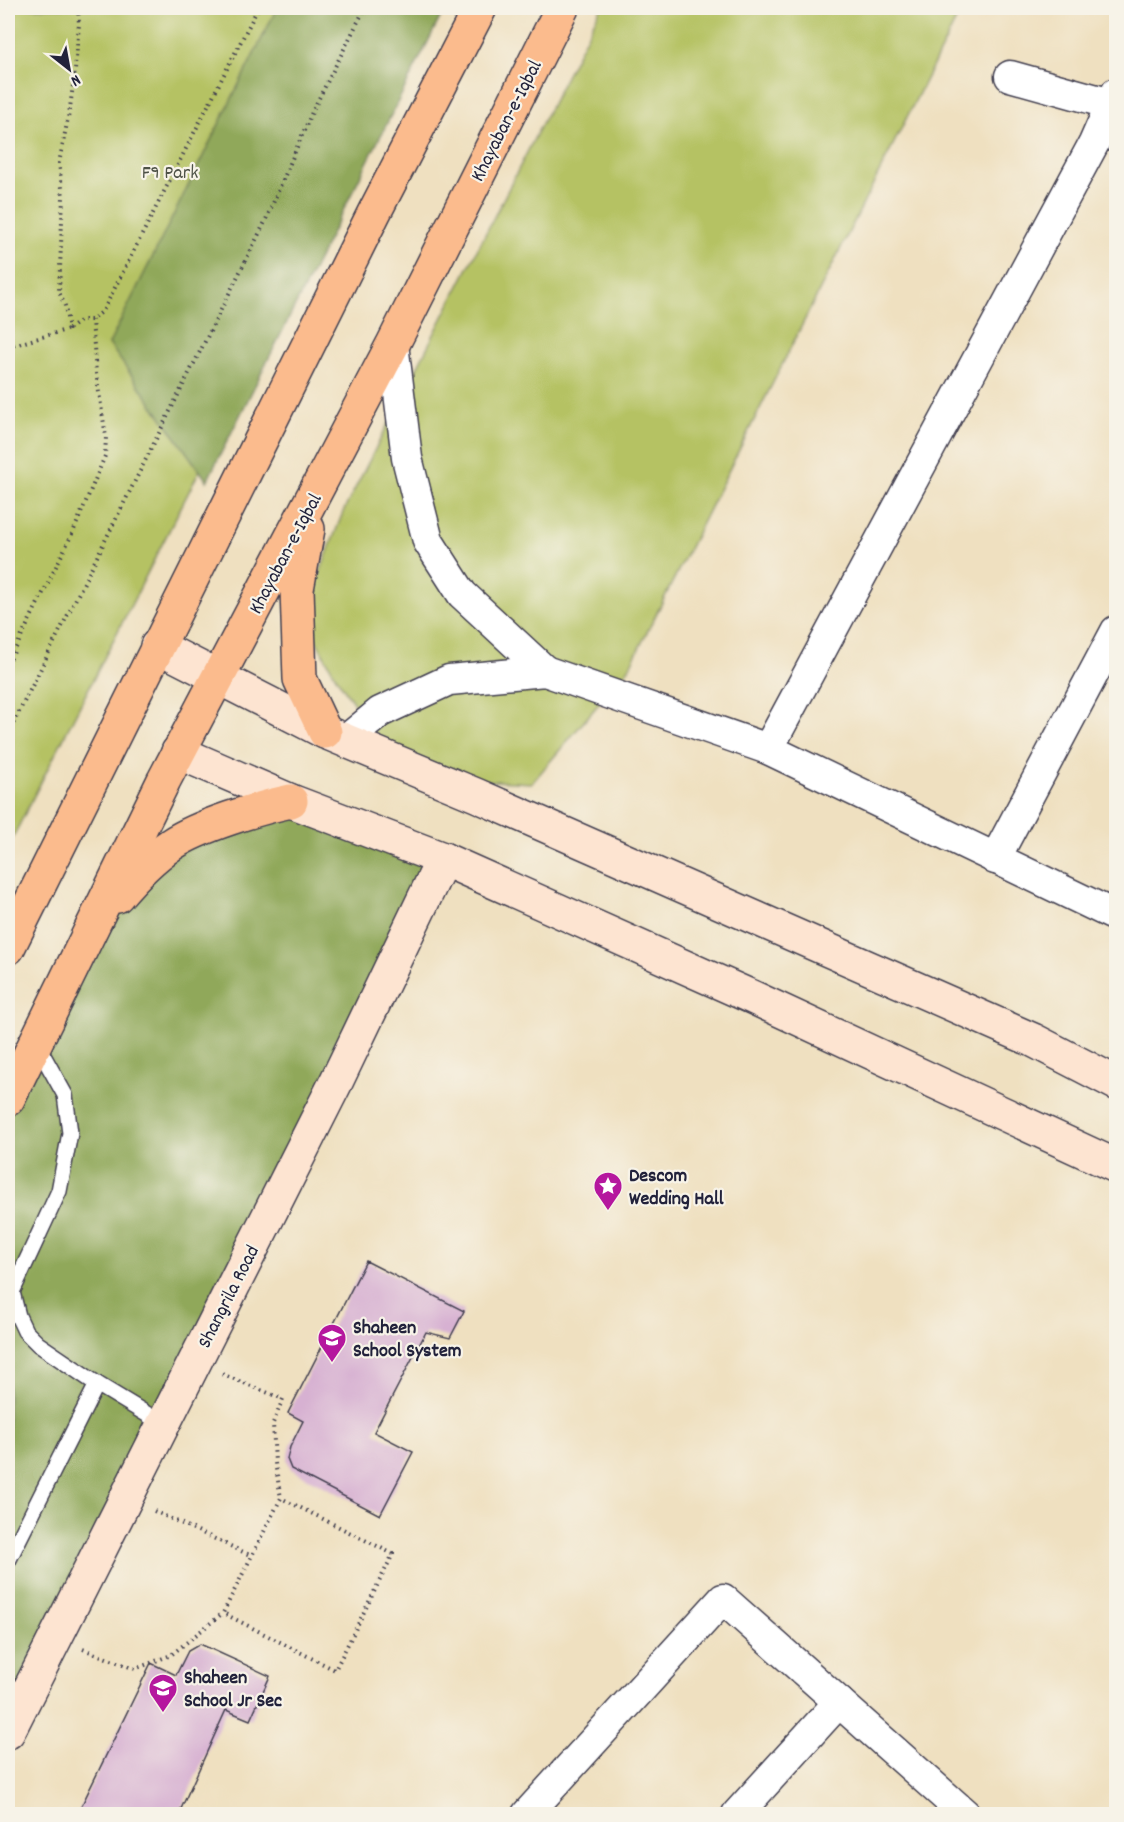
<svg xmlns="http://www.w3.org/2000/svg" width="1124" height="1822" viewBox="0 0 1124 1822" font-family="Dekko,sans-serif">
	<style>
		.green { fill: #b5c264; stroke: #6c7250; stroke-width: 1.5 }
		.forest { fill: #90a85a; stroke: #59654a; stroke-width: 1.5 }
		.building { fill: #d7b1d2 }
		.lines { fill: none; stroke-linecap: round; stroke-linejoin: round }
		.lane-casing { stroke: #413e4f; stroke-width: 18 }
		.street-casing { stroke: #413e4f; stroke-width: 33 }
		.secondary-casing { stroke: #413e4f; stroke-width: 36 }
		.primary-casing { stroke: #413e4f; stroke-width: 36 }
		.path { stroke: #413e4f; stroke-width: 4; stroke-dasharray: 1.5 4.5; stroke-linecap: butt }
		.lane { stroke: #fff; stroke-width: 15 }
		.street { stroke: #fff; stroke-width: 30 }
		.secondary { stroke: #fde4d1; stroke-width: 33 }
		.primary { stroke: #fbbb8d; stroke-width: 33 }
		.labels { text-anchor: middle; stroke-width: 4.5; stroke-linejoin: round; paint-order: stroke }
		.street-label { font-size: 20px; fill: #22223b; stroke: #f7f3e8 }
		.park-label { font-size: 20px; fill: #4e5247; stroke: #f7f3e8 }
		.poi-label { font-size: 20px; font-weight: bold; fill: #22223b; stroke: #f7f3e8; text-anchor: start }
	</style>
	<rect width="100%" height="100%" fill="#f7f3e8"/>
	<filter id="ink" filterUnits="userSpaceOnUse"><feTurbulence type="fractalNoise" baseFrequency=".0167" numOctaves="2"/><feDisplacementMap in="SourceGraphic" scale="12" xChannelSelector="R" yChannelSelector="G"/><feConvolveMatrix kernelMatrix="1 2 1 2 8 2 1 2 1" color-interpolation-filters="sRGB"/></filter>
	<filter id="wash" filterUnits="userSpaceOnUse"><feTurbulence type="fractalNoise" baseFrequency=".008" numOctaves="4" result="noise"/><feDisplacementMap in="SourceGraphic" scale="24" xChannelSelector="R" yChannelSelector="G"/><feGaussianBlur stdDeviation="1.35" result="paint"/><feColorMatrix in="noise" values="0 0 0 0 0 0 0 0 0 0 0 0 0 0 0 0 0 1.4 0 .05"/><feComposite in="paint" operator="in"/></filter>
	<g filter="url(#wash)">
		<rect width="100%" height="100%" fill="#efe0c0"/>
		<g class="green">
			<polygon points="8,8 435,8 8,847"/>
			<polygon points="601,8 962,8 629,668 532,783 401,776 335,675 303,617 343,512"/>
		</g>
		<g class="forest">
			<polygon points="277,8 445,8 207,481 109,344"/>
			<polygon points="272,805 443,859 8,1728 8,1099 92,923 172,844"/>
		</g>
		<g id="blocks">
			<g class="building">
				<polygon points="366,1261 464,1311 450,1338 426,1332 374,1432 413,1452 380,1515 291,1469 287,1459 290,1447 303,1421 288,1413"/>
				<polygon points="200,1644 270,1676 250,1720 226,1710 180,1811 188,1814 78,1813 151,1663 176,1675 188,1651"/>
			</g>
		</g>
	</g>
	<g filter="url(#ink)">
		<use href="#blocks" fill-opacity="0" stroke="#413e4f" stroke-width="1.5"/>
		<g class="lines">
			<g class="lane-casing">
				<g id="lane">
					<polyline points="36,1043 65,1095 70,1133 59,1191 12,1292 18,1316 25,1331 38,1344 97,1384 163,1424"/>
					<polyline points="8,1561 97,1384"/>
				</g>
			</g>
			<g class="street-casing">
				<g id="street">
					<polyline points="1010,76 1111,104"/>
					<polyline points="393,344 407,458 428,541 462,594 545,671"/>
					<polyline points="345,741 380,712 449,680 545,671 768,749 1116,916"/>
					<polyline points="768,749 1094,143 1116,93"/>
					<polyline points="995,859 1116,631"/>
					<polyline points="527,1814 723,1599 965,1814"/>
					<polyline points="737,1814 839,1702"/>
				</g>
			</g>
			<g class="secondary-casing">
				<g id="secondary">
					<polyline points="157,646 325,732 476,795 1033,1040 1116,1083"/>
					<polyline points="178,752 291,801 443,859 752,997 1116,1166"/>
					<polyline points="8,1732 337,1080 443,859"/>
				</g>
			</g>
			<g class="primary-casing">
				<g id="primary">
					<polyline points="308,529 297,589 300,679 325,732"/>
					<path d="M 117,896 C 133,877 151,858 172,844 C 199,826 258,808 291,801"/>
					<polyline points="8,948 374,213 480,8"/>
					<polyline points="8,1099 164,780 393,344 562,8"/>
				</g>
			</g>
			<g class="path">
				<polyline points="78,8 79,24 75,70 70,108 59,163 63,197 59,292 65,306 69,329 81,320 92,320 103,311 258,8"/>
				<polyline points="8,347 69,329"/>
				<polyline points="8,664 74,530 105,456 106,437 96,373 92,320"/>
				<polyline points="8,734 265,222 312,112 365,8"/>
				<polyline points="222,1374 283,1399 273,1423 275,1463 281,1498"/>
				<polyline points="154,1511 252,1556"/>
				<polyline points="83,1649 135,1669 171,1655 223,1613 281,1498 393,1554 335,1670 223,1613"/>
			</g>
			<use href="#lane" class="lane"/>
			<use href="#street" class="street"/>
			<use href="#secondary" class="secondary"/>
			<use href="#primary" class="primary"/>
		</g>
	</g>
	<defs>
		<g id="sight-pin" transform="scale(1.5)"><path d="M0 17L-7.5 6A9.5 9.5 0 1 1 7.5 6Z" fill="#b5179e" stroke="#f7f3e8"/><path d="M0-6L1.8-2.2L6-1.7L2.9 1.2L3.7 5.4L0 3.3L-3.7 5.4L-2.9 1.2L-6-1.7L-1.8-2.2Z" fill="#fff"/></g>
		<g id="school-pin" transform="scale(1.5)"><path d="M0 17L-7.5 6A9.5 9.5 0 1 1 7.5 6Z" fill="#b5179e" stroke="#f7f3e8"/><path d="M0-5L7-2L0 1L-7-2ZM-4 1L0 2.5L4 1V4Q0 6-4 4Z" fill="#fff"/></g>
	</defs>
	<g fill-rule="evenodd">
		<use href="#sight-pin" x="608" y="1186"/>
		<use href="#school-pin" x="332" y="1338"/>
		<use href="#school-pin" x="163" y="1688"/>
	</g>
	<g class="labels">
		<g class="street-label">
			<text transform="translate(505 120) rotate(-63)" y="7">Khayaban-e-Iqbal</text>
			<text transform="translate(284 553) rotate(-62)" y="7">Khayaban-e-Iqbal</text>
			<text transform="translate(227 1296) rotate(-63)" y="7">Shangrila Road</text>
		</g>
		<g class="park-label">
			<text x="170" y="178">F9 Park</text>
		</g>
		<g class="poi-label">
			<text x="629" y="1181">Descom<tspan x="629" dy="23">Wedding Hall</tspan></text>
			<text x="353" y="1333">Shaheen<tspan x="353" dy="23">School System</tspan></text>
			<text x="184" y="1683">Shaheen<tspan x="184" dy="23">School Jr Sec</tspan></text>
		</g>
	</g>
	<rect width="1124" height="1822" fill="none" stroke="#f7f3e8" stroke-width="30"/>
	<g transform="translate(69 69) rotate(149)" stroke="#f7f3e8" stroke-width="4.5" paint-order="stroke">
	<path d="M0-4.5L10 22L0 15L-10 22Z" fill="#22223b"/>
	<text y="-9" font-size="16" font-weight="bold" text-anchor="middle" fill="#22223b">N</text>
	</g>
</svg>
